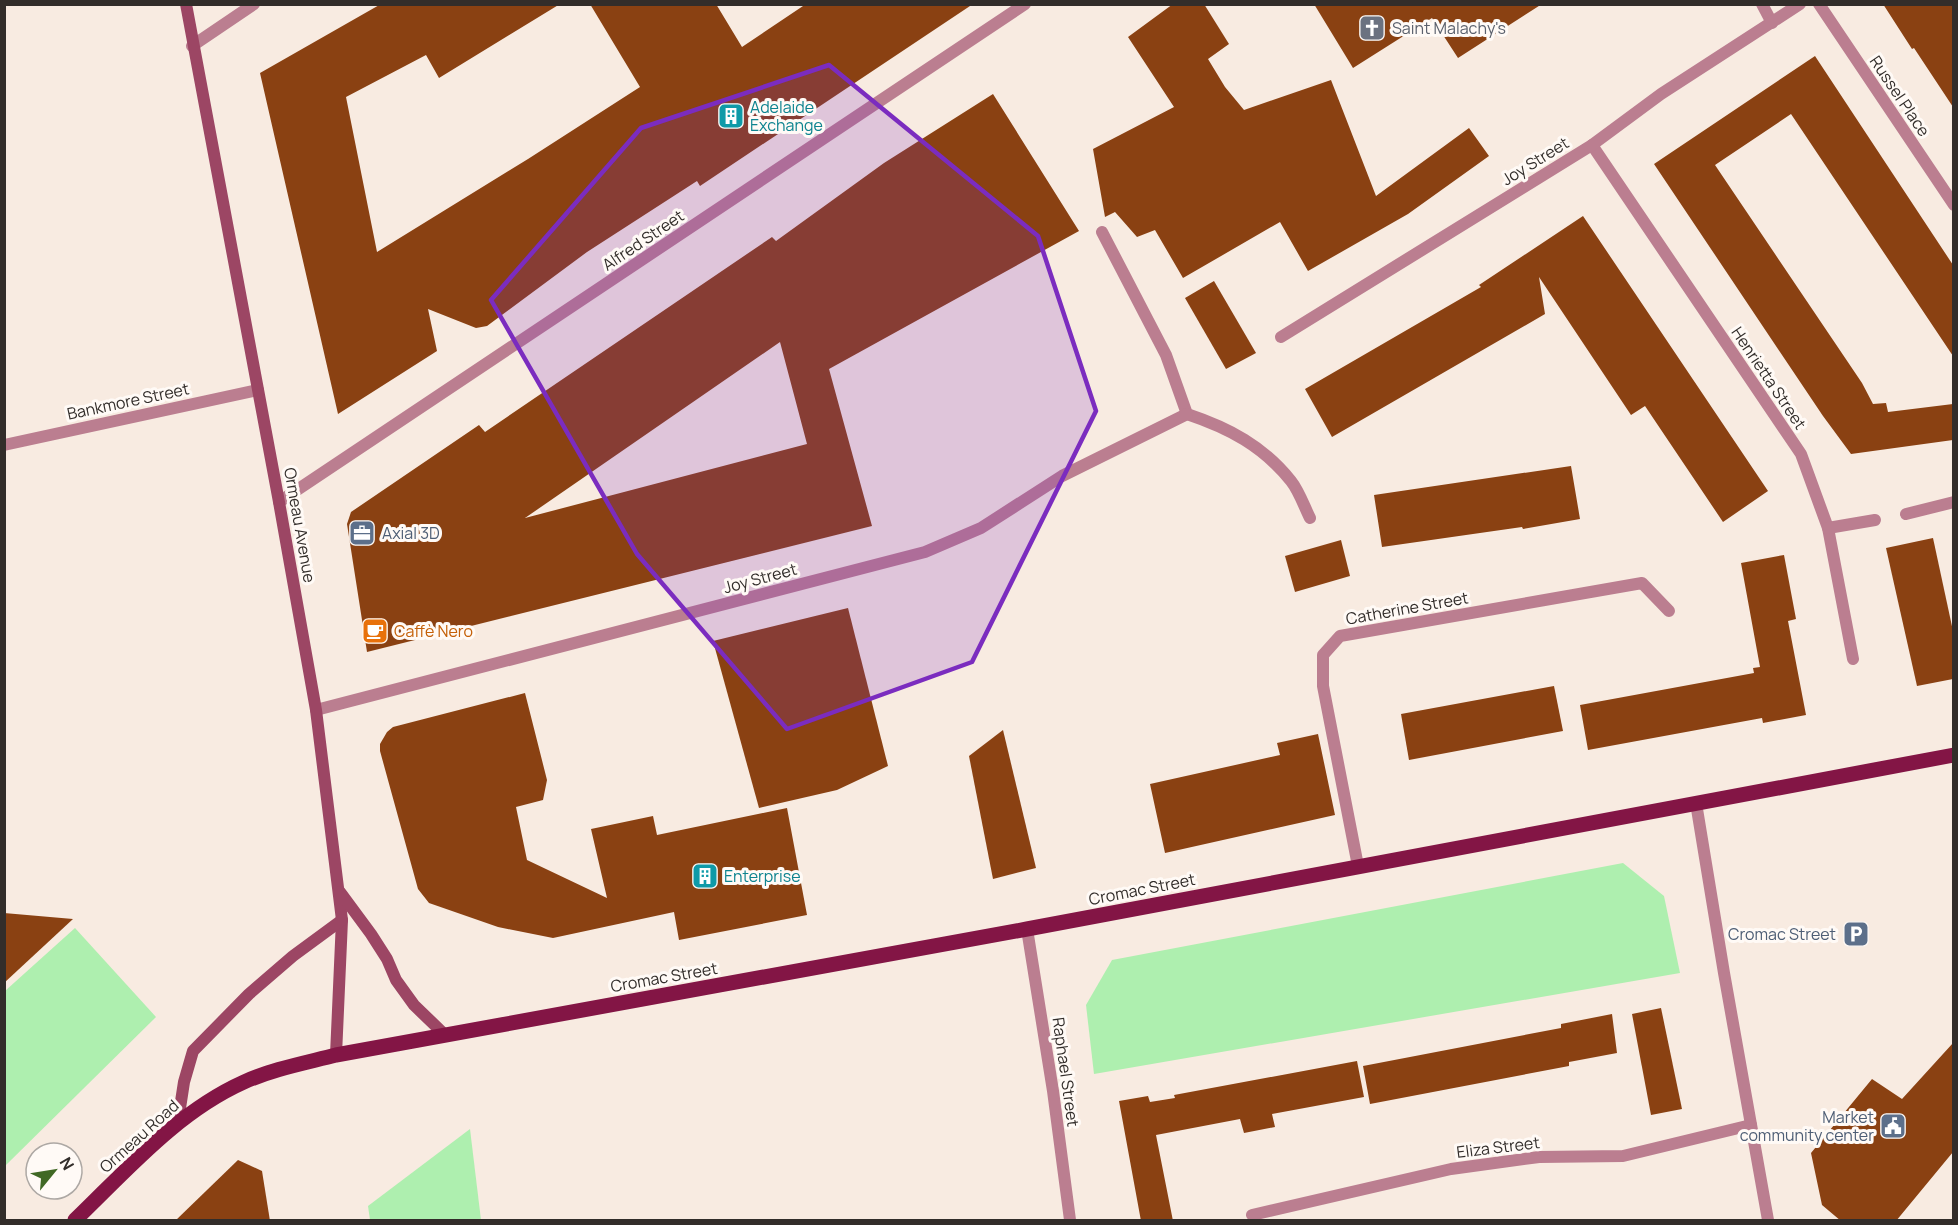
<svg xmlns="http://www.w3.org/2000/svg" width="1958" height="1225" viewBox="0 0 1958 1225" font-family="Manrope,sans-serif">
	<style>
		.green { fill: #aeefaf }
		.building { fill: #8a4112; fill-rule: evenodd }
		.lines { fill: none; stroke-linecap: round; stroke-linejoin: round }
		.street { stroke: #bb7e90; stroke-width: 12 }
		.secondary { stroke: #9c4664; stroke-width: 12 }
		.primary { stroke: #831545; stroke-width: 15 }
		.marked { fill: #7b2cbf; fill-opacity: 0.2; stroke: #7b2cbf; stroke-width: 4.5; stroke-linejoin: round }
		.labels { text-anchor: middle; stroke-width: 6; stroke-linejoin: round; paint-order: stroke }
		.worship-label { font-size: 16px; fill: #5b616d; stroke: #fffaf6; text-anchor: start }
		.street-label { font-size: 16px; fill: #322d2a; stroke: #fffaf6 }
		.culture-label { font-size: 16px; fill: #0d838f; stroke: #fffaf6; text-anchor: start }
		.service-label { font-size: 16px; fill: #4e5e75; stroke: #fffaf6; text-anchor: end }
		.food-label { font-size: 16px; fill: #c56008; stroke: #fffaf6; text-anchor: start }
	</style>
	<rect width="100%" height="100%" fill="#f8ebe1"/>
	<g class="green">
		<polygon points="1623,863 1664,896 1680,973 1094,1074 1086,1005 1112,960"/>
		<polygon points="75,928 156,1017 5,1166 5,991"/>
		<polygon points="470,1129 481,1220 370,1220 368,1206"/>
	</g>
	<g class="building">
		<polygon points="381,4 560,4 439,78 426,55 346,97 377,252 528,159 640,87 590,4 716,4 742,47 806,4 973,4 700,186 697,181 587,252 487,326 476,328 428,309 437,351 338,414 260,73"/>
		<polygon points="1173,4 1204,4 1229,44 1208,59 1225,87 1244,110 1331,80 1376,196 1469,128 1489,156 1408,214 1308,271 1280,222 1183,278 1155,230 1137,237 1115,212 1105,217 1093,149 1174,107 1128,37"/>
		<polygon points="1314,4 1542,4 1458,58 1432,18 1353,68"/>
		<polygon points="1883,4 1953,4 1953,107 1914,48 1912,49"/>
		<polygon points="1815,56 1953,265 1953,356 1791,114 1715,165 1862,383 1873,404 1886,403 1888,412 1953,404 1953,440 1851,454 1823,416 1654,164"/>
		<path d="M 993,94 L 1079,231 L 829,369 L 872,526 L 367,652 L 347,524 L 351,512 L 479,425 L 485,432 L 772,237 L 776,241 L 884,163 ZM 780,342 L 807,444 L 525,518 Z"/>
		<polygon points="1583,216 1768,491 1723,522 1645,406 1631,415 1539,277 1545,314 1332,437 1305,389 1481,287 1479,285"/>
		<polygon points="1214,281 1256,353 1226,369 1185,298"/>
		<polygon points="1571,466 1580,519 1523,529 1522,527 1382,547 1374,495"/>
		<polygon points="1933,538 1953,631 1953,679 1917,686 1886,548"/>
		<polygon points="1341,540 1350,576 1295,592 1285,556"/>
		<polygon points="1784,555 1796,619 1788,621 1806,715 1763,723 1762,718 1588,750 1580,705 1754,673 1753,668 1760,667 1741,563"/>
		<polygon points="848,608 888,766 837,790 759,808 713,641"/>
		<polygon points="1554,686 1563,731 1409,760 1401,714"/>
		<polygon points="525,693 547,780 543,800 516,807 527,860 607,898 591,829 653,816 657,835 787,808 807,915 679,940 674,912 553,938 498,927 429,903 418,889 380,751 380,744 387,732 393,727"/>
		<polygon points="1003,730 1036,868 993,879 969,756"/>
		<polygon points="1318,734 1335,815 1165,853 1150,784 1280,755 1277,743"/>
		<polygon points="4,913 73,919 4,983"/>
		<polygon points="1661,1008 1682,1109 1651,1115 1632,1014"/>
		<polygon points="1612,1014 1617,1053 1569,1062 1569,1066 1370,1104 1363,1066 1561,1028 1561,1024"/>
		<polygon points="1953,1043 1953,1152 1896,1221 1841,1221 1822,1205 1811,1153 1872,1079 1902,1099"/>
		<polygon points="1357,1061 1364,1097 1272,1114 1275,1127 1244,1133 1240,1119 1156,1135 1173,1221 1141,1221 1119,1101 1148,1096 1150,1102 1175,1098 1174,1095"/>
		<polygon points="238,1160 262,1171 270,1221 175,1221"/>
	</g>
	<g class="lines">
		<g class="street">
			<polyline points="1762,4 1772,23"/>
			<polyline points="1819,4 1954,205"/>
			<polyline points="192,46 254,4"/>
			<polyline points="1592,145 1801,454 1828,528 1853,659"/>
			<path d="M 1102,232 L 1166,355 L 1187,414 C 1229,428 1263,446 1291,481 C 1299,491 1304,506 1310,518"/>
			<polyline points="1281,337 1592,145 1661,94 1800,4"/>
			<polyline points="4,445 258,390"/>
			<polyline points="279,502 1025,4"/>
			<polyline points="1906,514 1954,502"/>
			<polyline points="1828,528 1875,520"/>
			<polyline points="316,710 925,552 981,528 1062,476 1187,414"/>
			<polyline points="1696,803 1724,973 1768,1220"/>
			<polyline points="1358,866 1323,686 1323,655 1340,636 1642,583 1669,611"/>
			<polyline points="1027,929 1053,1091 1070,1220"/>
			<polyline points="1252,1215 1451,1169 1539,1157 1623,1156 1751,1125"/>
		</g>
		<g class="secondary">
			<polyline points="186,4 279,502 316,710 342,920 336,1055"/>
			<polyline points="340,892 371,934 387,959 396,980 414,1005 445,1035"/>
			<polyline points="178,1121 184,1082 193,1051 249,994 293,956 342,920"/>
		</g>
		<path class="primary" d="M 75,1220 C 127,1170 177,1112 244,1082 C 273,1069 305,1063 336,1055 L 1027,929 L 1954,755"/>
	</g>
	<path class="marked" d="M 829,65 L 1038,236 L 1096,411 L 972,662 L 787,729 L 637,554 L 491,300 L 641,128 Z"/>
	<defs>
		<g id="church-square" transform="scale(1.35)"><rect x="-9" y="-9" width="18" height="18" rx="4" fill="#6b7280" stroke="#fffaf6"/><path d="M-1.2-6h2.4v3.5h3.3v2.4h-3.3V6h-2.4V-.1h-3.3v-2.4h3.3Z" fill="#fff"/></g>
		<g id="building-square" transform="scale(1.35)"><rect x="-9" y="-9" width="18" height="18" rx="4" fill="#0f9aa8" stroke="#fffaf6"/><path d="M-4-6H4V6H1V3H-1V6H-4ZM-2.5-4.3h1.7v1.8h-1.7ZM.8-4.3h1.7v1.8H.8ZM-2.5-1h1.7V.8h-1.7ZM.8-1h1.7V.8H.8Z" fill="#fff"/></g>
		<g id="office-square" transform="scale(1.35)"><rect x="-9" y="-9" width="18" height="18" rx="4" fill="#5c6f8a" stroke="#fffaf6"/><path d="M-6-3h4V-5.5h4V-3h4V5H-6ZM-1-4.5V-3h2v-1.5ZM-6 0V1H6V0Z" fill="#fff"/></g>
		<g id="cafe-square" transform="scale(1.35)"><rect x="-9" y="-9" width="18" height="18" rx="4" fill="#e8710a" stroke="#fffaf6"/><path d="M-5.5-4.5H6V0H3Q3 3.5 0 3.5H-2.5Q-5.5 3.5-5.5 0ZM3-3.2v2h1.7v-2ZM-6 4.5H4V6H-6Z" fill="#fff"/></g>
		<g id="parking-square" transform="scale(1.35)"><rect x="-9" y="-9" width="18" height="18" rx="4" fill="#5c6f8a" stroke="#fffaf6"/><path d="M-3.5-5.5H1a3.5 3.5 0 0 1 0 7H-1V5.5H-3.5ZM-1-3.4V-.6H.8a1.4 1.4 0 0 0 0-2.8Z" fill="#fff"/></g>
		<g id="civic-square" transform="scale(1.35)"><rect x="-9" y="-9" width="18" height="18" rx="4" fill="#5c6f8a" stroke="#fffaf6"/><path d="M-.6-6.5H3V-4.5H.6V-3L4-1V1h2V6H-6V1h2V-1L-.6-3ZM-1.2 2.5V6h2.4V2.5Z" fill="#fff"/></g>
	</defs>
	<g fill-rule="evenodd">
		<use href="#church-square" x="1372" y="28"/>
		<use href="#building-square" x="731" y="116"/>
		<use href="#office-square" x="362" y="533"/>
		<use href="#cafe-square" x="375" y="631"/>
		<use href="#building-square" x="705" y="876"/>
		<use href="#parking-square" x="1856" y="934"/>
		<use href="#civic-square" x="1893" y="1126"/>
	</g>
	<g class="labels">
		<g class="worship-label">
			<text x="1392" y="34">Saint Malachy's</text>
		</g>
		<g class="street-label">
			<text transform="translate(1900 96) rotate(56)" y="6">Russel Place</text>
			<text transform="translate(1535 161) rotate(-32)" y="6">Joy Street</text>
			<text transform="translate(643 240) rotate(-34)" y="6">Alfred Street</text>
			<text transform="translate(1769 378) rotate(56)" y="6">Henrietta Street</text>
			<text transform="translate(128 401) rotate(-12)" y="6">Bankmore Street</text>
			<text transform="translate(300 525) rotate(80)" y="6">Ormeau Avenue</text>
			<text transform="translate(760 578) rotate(-15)" y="6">Joy Street</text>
			<text transform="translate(1407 608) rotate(-10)" y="6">Catherine Street</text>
			<text transform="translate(1142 889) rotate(-11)" y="6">Cromac Street</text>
			<text transform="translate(664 977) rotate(-10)" y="6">Cromac Street</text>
			<text transform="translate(1066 1072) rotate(82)" y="6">Raphael Street</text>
			<text transform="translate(139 1136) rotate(-42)" y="6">Ormeau Road</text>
			<text transform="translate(1498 1147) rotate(-7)" y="6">Eliza Street</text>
		</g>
		<g class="culture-label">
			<text x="750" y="113">Adelaide<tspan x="750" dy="18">Exchange</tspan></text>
			<text x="724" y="882">Enterprise</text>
		</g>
		<g class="service-label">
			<text x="382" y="539" text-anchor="start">Axial 3D</text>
			<text x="1836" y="940">Cromac Street</text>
			<text x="1874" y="1123">Market<tspan x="1874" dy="18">community center</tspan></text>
		</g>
		<g class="food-label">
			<text x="394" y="637">Caffè Nero</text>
		</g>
	</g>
	<rect width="1958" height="1225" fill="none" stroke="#322d2a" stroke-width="12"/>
	<g transform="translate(54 1171) rotate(60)"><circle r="28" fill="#fffaf6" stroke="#ada8a4" stroke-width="1.5"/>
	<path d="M0-4.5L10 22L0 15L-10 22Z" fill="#406824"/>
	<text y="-9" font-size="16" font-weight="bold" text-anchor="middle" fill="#322d2a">N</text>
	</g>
</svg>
